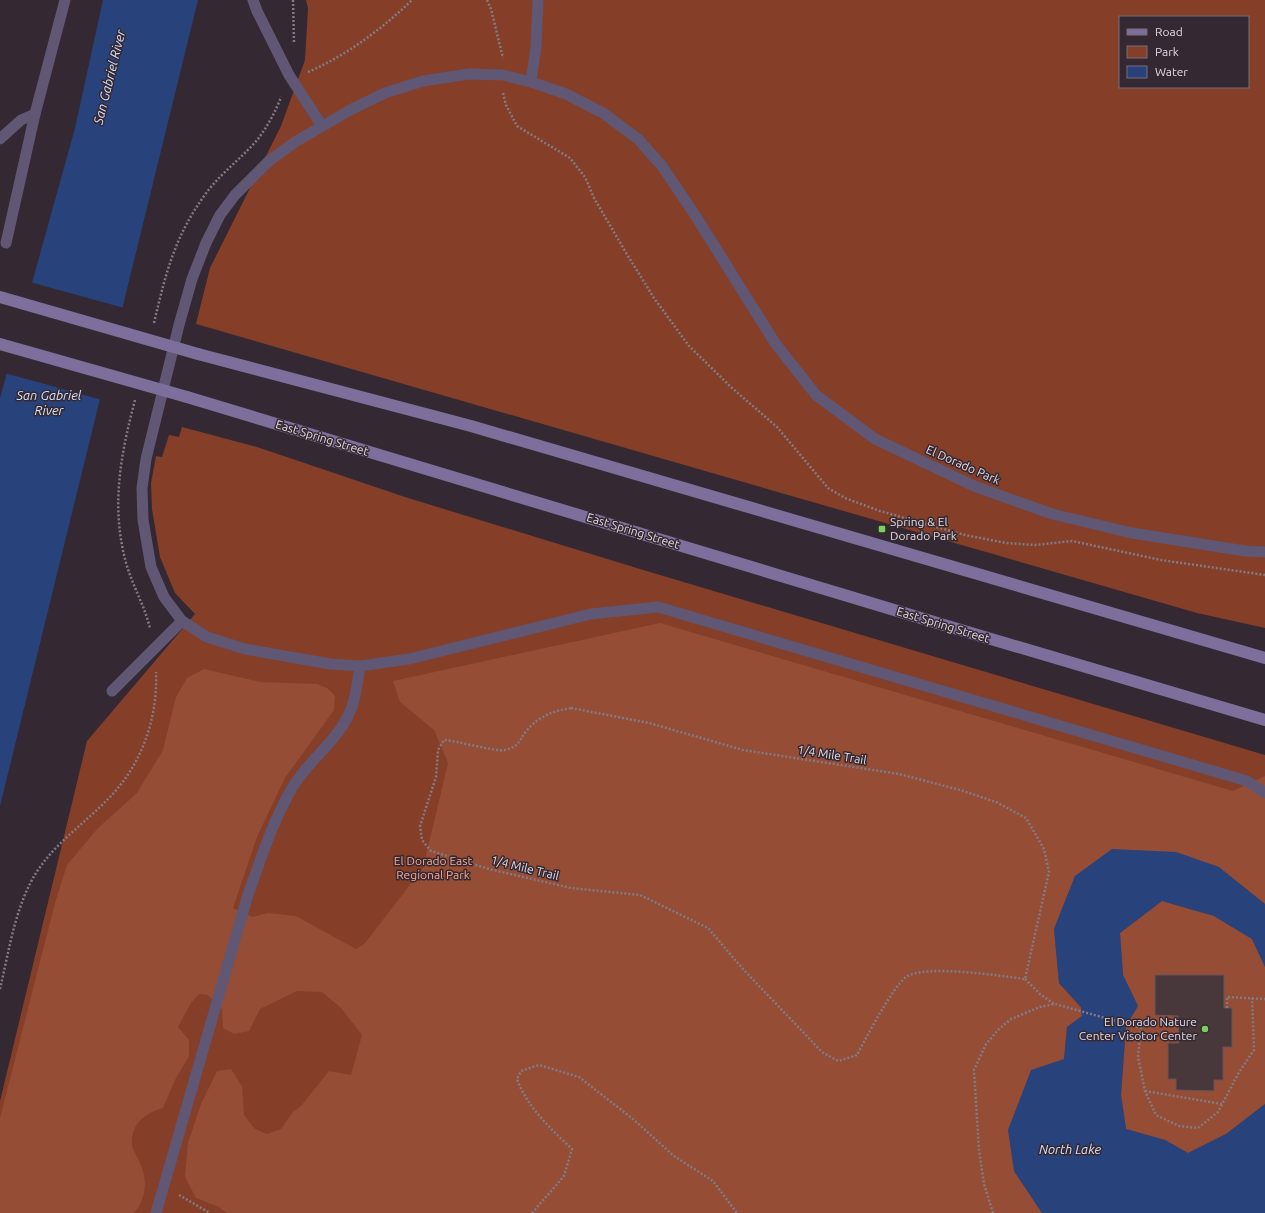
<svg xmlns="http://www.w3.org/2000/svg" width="1265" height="1213" viewBox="0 0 1265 1213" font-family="Ubuntu,sans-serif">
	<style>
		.green { fill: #853e28; fill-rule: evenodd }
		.forest { fill: #954d36 }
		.water { fill: #28427c }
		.pier { fill: #342832 }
		.building { fill: #49383b; stroke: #675558 }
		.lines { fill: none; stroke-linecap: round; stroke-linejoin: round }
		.path { stroke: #847a83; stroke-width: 2.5; stroke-dasharray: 2 2; stroke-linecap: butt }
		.lane { stroke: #605774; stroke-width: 11 }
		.secondary { stroke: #7c6f9c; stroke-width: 12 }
		.secondary-bridge { stroke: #7c6f9c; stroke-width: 12 }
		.poi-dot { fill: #77d259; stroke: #342832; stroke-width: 1.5 }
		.labels { text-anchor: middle; stroke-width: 3; stroke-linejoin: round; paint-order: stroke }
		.street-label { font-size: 12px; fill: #e1d9e0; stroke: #342832 }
		.poi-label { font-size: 12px; fill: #e1d9e0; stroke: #342832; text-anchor: start }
		.park-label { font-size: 12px; fill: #fea98f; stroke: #342832 }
		.water-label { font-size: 13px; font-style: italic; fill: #d8e1f3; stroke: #342832 }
	</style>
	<rect width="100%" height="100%" fill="#342832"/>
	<g class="green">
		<path d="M 306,0 L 1265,0 L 1265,628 L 1197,613 L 196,324 L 210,268 L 281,126 L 305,60 L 308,8 ZM 1120,17 L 1248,17 L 1248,87 L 1120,87 Z"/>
		<polygon points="182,427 257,447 405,497 640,569 1265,755 1265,1213 0,1213 0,1101 87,741 195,614 175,593 160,557 152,509 151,483 156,456 162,457 169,435 179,437"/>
	</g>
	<g class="forest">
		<path d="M 660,623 L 1233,791 L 1265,776 L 1265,904 L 1219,868 L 1075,876 L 1054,929 L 1059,983 L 1081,1008 L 1082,1016 L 1067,1027 L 1064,1059 L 1014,1171 L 1042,1213 L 227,1213 L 219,1207 L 196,1198 L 185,1177 L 188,1143 L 201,1104 L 217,1071 L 231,1069 L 242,1086 L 244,1115 L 255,1129 L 267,1134 L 281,1129 L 293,1112 L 301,1106 L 329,1071 L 351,1075 L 362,1035 L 341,1008 L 322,992 L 297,991 L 260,1009 L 249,1031 L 234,1034 L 223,1028 L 222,1009 L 208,995 L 199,994 L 191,1003 L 178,1027 L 189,1040 L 189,1056 L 176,1078 L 163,1108 C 145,1113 131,1124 132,1144 C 132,1149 137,1156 139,1161 C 148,1179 147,1197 134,1213 L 0,1213 L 0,1118 L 55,903 L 67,865 L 98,828 L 137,793 L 163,750 L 176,697 L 187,678 L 204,669 L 260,682 L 317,684 L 327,688 L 335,696 L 334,710 L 285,778 L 257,837 L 233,908 L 252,917 L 268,913 L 296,916 L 356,949 L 365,943 L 423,868 L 448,763 L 434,730 L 400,702 L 393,681 Z"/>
		<polygon points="1162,901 1214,916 1252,939 1265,967 1265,1104 1226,1134 1188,1153 1165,1140 1126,1129 1121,1095 1126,1026 1138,1006 1123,975 1120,933"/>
	</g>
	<g class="water">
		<polygon points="103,0 198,0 0,806 0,398 75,128"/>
		<polygon points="1112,849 1176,852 1219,867 1265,904 1265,967 1252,939 1214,916 1162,901 1120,933 1123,975 1138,1006 1126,1026 1121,1095 1126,1129 1165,1140 1188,1153 1226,1134 1265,1104 1265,1213 1042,1213 1014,1171 1008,1130 1031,1070 1064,1059 1067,1027 1082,1016 1081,1007 1059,983 1054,929 1075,876"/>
	</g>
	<polygon class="pier" points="30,282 124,308 102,400 5,373"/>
	<polygon class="building" points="1155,975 1224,975 1224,1008 1232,1008 1232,1047 1223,1047 1223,1080 1214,1080 1214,1091 1176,1090 1176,1079 1168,1079 1168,1043 1179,1043 1178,1016 1155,1015"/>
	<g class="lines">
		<g class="path">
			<polyline points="293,0 294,43"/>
			<polyline points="487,0 491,9 503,58"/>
			<path d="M 308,72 C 347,55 382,29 412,0"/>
			<polyline points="503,93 506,105 517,126 570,158 585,177 594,198 628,256 654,298 689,346 732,388 777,427 828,488 845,498 880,511 965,535 1006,543 1035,545 1072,541 1161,560 1265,575"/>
			<path d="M 154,323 C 166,272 175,235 207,192 C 222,172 242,158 258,139 C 267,127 276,111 281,97"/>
			<path d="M 135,400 C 121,453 111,504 125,559 C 131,583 144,604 150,628"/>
			<path d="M 571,708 L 649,723 L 743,750 L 899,774 L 960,790 L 996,802 L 1026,818 L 1044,849 L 1049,872 L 1025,979 C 1001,976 924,964 906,977 C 892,988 866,1038 857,1055 L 838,1061 L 822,1052 L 742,968 L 708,928 L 640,895 L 571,888 L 489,869 L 431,851 L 422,840 L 420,826 L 436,777 L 438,750 L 444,740 C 458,741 496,752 505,750 C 520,747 519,739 528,729 C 541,715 554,711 571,708 Z"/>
			<polyline points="1025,979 1040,994 1054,1004"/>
			<path d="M 0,989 C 9,951 15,907 36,873 C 55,843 84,824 108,799 C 141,766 158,719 156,672"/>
			<polyline points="1227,1008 1227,997 1265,999"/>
			<polyline points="1145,1091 1222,1104"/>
			<polyline points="179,1195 210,1213"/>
			<path d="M 532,1213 L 564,1176 L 572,1149 C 551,1129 527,1107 517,1079 L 521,1071 L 539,1065 L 579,1077 L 633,1119 L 674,1156 L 713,1181 L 737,1213"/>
			<polyline points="993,1213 984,1184 979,1150 974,1070 986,1044 998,1030 1011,1019 1040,1007 1055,1004 1141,1028 1138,1057 1145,1091 1156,1115 1179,1126 1198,1128 1218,1112 1238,1074 1254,1050 1252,998"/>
		</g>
		<g class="lane">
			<polyline points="253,0 257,11 289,75 322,126"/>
			<polyline points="531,82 536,47 538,0"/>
			<polyline points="0,139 21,120 35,114"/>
			<polyline points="6,243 35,114 65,0"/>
			<polyline points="1265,552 1245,551 1132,533 1052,514 974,486 875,439 816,395 775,343 695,215 662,166 638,139 603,113 566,94 531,82 503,75 469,74 423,81 385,93 352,109 295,142 269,161 235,195 220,215 206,243 192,279 179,325 146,459 142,488 143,520 151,567 164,597 182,621 207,637 245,649 330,664 360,666 409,659 591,614 658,607 1247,781 1265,793"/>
			<polyline points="112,691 182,621"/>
			<path d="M 156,1213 L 247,898 C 260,861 272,823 292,788 C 307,762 335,743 348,716 C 356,701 357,683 360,666"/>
		</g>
		<g class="secondary">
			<polyline points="198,354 471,426 1265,658"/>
			<polyline points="187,397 944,625 1265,720"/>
		</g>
		<g class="secondary-bridge">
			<polyline points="0,297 198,354"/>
			<polyline points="0,344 187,397"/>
		</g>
	</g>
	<g class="poi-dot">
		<rect x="878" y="525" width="8" height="8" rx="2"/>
		<circle cx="1205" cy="1029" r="4"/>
	</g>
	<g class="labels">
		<g class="street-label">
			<text transform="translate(322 438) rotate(17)" y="4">East Spring Street</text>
			<text transform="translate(963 465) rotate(24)" y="4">El Dorado Park</text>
			<text transform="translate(633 531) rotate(17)" y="4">East Spring Street</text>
			<text transform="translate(943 625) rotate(17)" y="4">East Spring Street</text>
			<text transform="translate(832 755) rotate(9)" y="4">1/4 Mile Trail</text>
			<text transform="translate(525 868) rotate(14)" y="4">1/4 Mile Trail</text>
		</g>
		<g class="poi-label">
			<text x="890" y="526">Spring &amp; El<tspan x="890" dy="14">Dorado Park</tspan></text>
			<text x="1197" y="1026" text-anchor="end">El Dorado Nature<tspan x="1197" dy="14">Center Visotor Center</tspan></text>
		</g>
		<g class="park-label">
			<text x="433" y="865">El Dorado East<tspan x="433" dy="14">Regional Park</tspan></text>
		</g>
		<g class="water-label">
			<text transform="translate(109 77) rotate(-76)" y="5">San Gabriel River</text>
			<text x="49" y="400">San Gabriel<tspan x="49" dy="15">River</tspan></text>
			<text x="1070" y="1154">North Lake</text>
		</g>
	</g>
	<rect x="1119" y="16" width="130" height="72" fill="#342832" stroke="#796f78"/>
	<rect x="1127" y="29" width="20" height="6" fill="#7c6f9c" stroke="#796f78"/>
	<text x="1155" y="36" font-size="12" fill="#e1d9e0">Road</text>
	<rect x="1127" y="46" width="20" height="12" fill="#853e28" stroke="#796f78"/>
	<text x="1155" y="56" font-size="12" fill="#e1d9e0">Park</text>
	<rect x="1127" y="66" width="20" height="12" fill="#28427c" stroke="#796f78"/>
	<text x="1155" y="76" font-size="12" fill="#e1d9e0">Water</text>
</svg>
